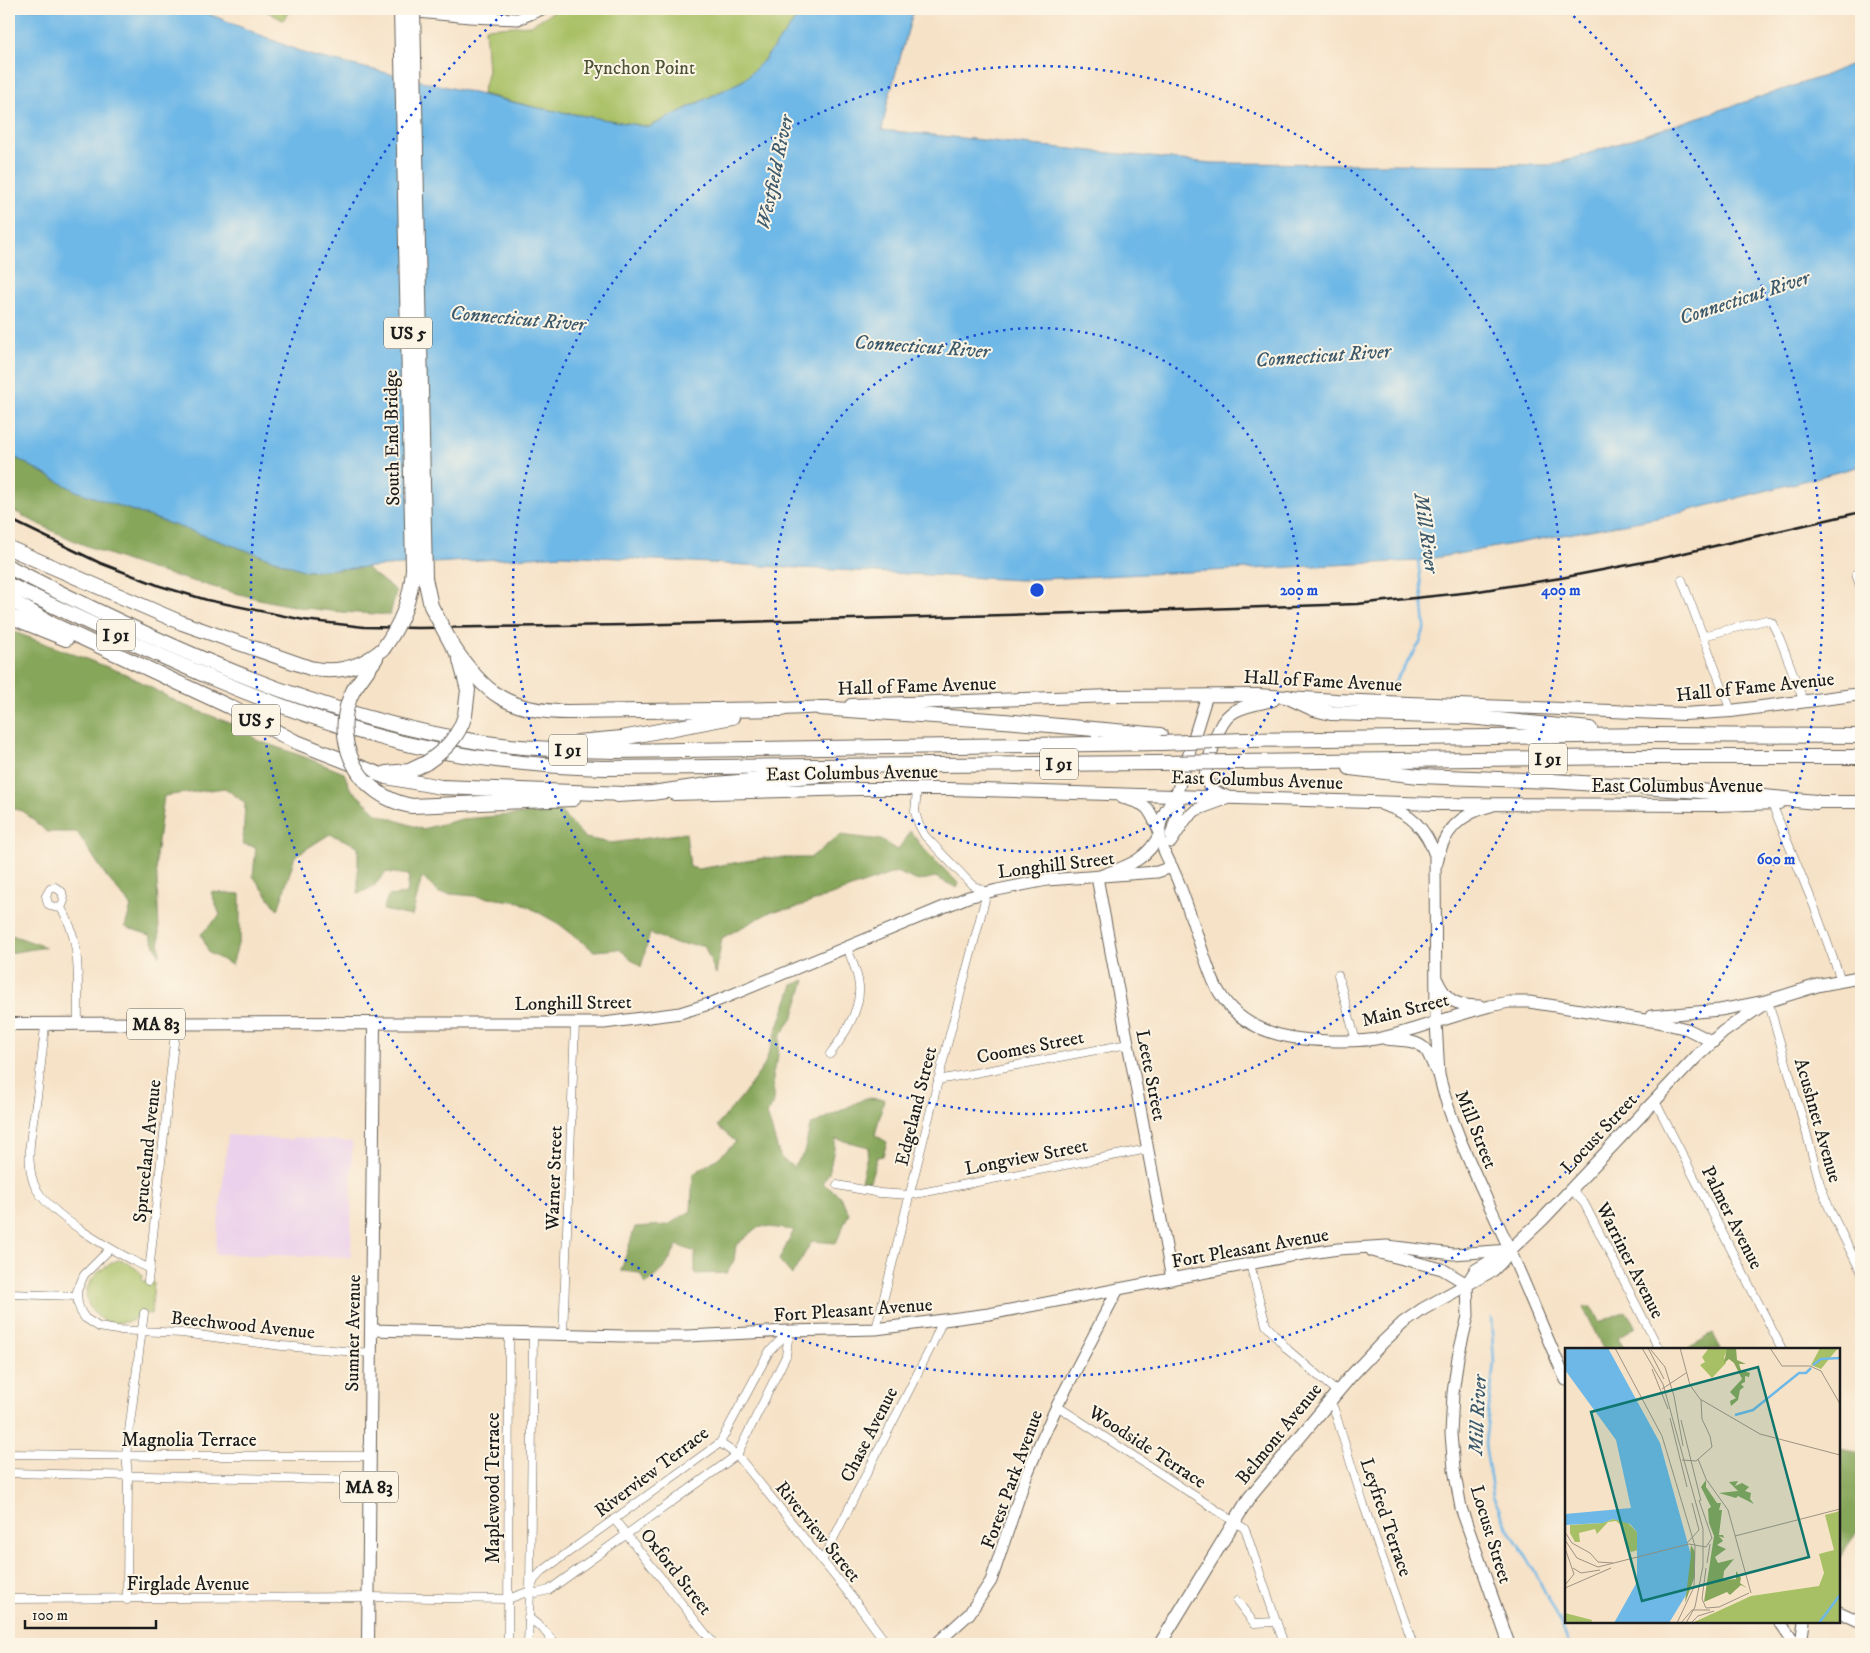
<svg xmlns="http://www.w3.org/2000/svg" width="1870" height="1653" viewBox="0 0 1870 1653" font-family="'IM FELL DW Pica',serif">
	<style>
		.built { fill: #ebd1eb }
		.green { fill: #a8c065; stroke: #626e40 }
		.forest { fill: #86a65a; stroke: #51613b }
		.water { fill: #6eb8e7; stroke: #456a82 }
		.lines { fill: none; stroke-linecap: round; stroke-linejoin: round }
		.stream { stroke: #6eb8e7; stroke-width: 2.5 }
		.street-casing { stroke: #686158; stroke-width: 9 }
		.secondary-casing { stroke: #686158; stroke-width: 13 }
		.primary-casing { stroke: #686158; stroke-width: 14 }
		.highway-casing { stroke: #686158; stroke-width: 16 }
		.street { stroke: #fff; stroke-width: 8 }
		.secondary { stroke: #fff; stroke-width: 11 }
		.primary { stroke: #fff; stroke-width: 12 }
		.highway { stroke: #fff; stroke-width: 14 }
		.rail { stroke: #1c1c1c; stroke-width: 2.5 }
		.highway-bridge-casing { stroke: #686158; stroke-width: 16; stroke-linecap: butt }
		.highway-bridge { stroke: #fff; stroke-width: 14 }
		.ring { fill: none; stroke: #1d4ed8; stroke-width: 2.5; stroke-dasharray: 2.5 5 }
		.labels { text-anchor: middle; stroke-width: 4; stroke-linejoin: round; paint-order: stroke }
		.shield { fill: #fcf5e5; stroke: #5f5d58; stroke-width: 1 }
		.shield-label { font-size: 18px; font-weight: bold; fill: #1c1c1c }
		.park-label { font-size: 19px; fill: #4d5536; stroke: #fcf5e5 }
		.street-label { font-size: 19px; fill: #1c1c1c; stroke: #fcf5e5 }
		.water-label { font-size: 20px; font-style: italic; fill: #3d5a6d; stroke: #fcf5e5 }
		.inset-river { fill: none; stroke: #6eb8e7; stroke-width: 2.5 }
		.inset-road { fill: none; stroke: #9f9383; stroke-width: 1 }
		.view { fill: #0f766e; fill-opacity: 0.15; stroke: #0f766e; stroke-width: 2.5 }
		.inset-edge { fill: none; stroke: #1c1c1c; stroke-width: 2.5 }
		.centre { fill: #1d4ed8; stroke: #fcf5e5; stroke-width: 2.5 }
		.ring-label { font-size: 15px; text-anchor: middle; font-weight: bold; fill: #1d4ed8; stroke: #fcf5e5; stroke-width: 4; stroke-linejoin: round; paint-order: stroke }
	</style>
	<rect width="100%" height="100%" fill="#fcf5e5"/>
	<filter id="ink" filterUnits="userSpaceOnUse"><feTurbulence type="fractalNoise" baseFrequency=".02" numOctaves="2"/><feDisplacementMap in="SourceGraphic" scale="10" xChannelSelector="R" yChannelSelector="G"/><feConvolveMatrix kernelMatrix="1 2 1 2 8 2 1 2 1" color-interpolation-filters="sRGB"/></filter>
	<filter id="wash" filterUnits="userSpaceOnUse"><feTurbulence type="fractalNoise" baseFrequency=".0096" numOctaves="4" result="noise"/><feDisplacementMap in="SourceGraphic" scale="20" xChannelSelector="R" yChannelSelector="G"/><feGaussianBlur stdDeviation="1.12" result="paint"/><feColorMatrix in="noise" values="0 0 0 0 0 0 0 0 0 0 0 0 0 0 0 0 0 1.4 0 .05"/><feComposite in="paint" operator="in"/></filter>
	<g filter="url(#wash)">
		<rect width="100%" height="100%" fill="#f6e2c7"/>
		<polygon class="built" points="228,1135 292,1140 294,1137 352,1142 351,1257 215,1254"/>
		<g class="green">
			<polygon points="262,9 291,9 283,20"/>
			<polygon points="558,9 804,9 763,61 744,80 649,127 538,108 482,94 488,70 485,28 531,25"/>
			<path d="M 118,1260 C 128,1262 136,1268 143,1275 L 142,1281 L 154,1283 L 151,1314 L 138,1312 C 136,1320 131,1322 123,1322 C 119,1322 112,1323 108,1322 C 101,1320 96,1315 92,1310 C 75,1289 99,1268 118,1260 Z"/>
		</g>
		<g class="forest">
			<path d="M 9,454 L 76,491 L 306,571 L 365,567 L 396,591 L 390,615 C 367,613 344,613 322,610 C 282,606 241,595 203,584 C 136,566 69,543 9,508 Z"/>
			<polygon points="9,630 126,674 181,704 248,730 256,740 302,756 344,773 350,788 378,814 422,829 462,819 560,811 585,838 611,843 686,833 690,867 698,869 764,858 810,858 840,835 881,840 898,850 910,831 923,848 959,884 957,888 935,877 918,881 896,872 792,909 772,911 722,938 716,974 704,945 675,944 650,933 641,967 619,949 594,951 559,924 520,902 474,896 439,893 422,877 412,916 383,910 388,896 407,894 409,875 386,872 374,886 358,894 358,846 330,834 295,856 278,910 253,876 256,847 243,844 245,803 225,788 164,796 156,856 160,956 150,935 125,927 131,906 106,876 77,832 47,832 23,811 9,808"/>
			<polygon points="211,892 240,894 240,937 232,965 209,953 201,934 220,915"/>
			<polygon points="9,934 46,947 9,953"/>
			<polygon points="805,980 793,1018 780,1036 777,1062 773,1072 774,1102 767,1114 780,1157 793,1167 804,1153 810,1126 866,1098 884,1099 875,1135 887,1142 883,1156 877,1157 870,1181 861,1181 869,1147 836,1139 829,1173 822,1183 839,1195 849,1213 836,1243 812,1241 792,1275 779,1260 794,1230 760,1226 736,1245 734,1260 727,1273 695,1274 695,1252 677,1245 666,1266 646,1285 640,1273 621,1271 635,1227 668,1225 691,1211 693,1174 718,1158 736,1142 717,1126 743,1095 764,1066 793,985"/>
			<polygon points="1583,1307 1592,1307 1599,1322 1626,1311 1636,1327 1618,1337 1624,1349 1603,1349"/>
			<polygon points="1713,1334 1721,1349 1686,1349"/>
			<polygon points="1839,1449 1861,1453 1861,1527 1839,1557"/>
		</g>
		<polygon class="water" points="9,9 197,9 309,55 538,108 649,127 744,80 763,61 804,9 914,9 888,100 882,130 1211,163 1553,165 1824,76 1861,60 1861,466 1668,516 1418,561 1020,580 562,555 306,571 76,491 9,454"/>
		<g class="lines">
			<g class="stream">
				<polyline points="1389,690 1420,643 1425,626 1418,559"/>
				<polyline points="1491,1318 1494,1362 1485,1444 1493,1496 1507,1526 1530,1563 1561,1623 1569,1644"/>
			</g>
		</g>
	</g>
	<g filter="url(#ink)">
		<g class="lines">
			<g class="street-casing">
				<g id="street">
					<polyline points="1856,574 1861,589"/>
					<polyline points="1682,580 1731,711"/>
					<polyline points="1703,636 1766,620 1772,623 1780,639 1804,702"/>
					<polyline points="1772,804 1814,906 1841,980"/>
					<path d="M 61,908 L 54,907 L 48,904 L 46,896 L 50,889 L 55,887 L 62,892 L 64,901 L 61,908 C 83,941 77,986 78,1024"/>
					<polyline points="1338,975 1356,1041"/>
					<polyline points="1768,1001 1804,1124 1820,1184 1830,1210 1861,1272"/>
					<path d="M 45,1025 C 43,1049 40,1073 37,1097 C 33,1124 24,1158 34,1184 C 46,1215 120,1255 150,1269"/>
					<path d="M 830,1054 C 844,1036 861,1010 859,986 C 858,973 852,960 847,948"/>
					<polyline points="938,1080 1128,1044"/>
					<polyline points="1655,1101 1782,1349"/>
					<polyline points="837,1185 880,1193 910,1195 1148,1149"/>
					<polyline points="1571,1189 1584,1203 1659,1349"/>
					<polyline points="110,1249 84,1275 77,1291 78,1304 81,1312 85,1318 99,1327 117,1330 182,1333 282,1346 370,1353"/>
					<polyline points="1250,1264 1266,1325 1288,1350 1337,1392"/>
					<polyline points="148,1281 176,1024"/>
					<polyline points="9,1294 76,1296"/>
					<polyline points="876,1329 946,1049 987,892 972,885 925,836 919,825 915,812 917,789"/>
					<polyline points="563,1335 575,1023"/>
					<polyline points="1330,1400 1334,1409 1364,1506 1413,1644"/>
					<polyline points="1057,1406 1244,1528 1246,1532 1284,1644"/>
					<polyline points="720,1443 737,1455 858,1605 887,1644"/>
					<polyline points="9,1454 164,1456 369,1456"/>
					<polyline points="9,1473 369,1481"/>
					<polyline points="614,1519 714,1644"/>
					<polyline points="822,1561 932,1345 942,1322"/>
					<polyline points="530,1591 537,1593 549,1590 737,1455 786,1356 789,1331"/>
					<polyline points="530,1591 534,1580 541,1572 720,1443 769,1352 789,1331"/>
					<polyline points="9,1599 368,1597 508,1599 530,1591"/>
					<polyline points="127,1600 128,1475 126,1455 144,1313"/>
					<polyline points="1237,1601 1254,1623 1276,1622"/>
					<polyline points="528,1617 543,1629 555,1644"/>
					<polyline points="508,1644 509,1332"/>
					<polyline points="528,1644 530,1591 533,1334"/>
				</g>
			</g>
			<g class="secondary-casing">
				<g id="secondary">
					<polyline points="407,11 470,17 518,19 542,9"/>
					<path d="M 1207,695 L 1176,796 C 1143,835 1168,850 1181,889 C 1189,910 1196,932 1203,953 C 1208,966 1212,981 1219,992 C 1244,1035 1295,1041 1339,1041 C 1353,1041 1368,1041 1381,1038 C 1392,1036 1403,1032 1414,1029 C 1439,1021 1465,1013 1490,1006 L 1509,1002 L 1529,1002 L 1658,1022 L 1687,1029 L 1713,1042"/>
					<path d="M 1122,798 C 1150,805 1148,807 1160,833 C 1147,862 1124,867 1097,877 L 1172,1279"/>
					<path d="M 1383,805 C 1411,813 1426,829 1435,855 L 1436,1022 L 1439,1075 C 1453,1134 1483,1189 1507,1244 C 1528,1289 1545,1335 1566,1380"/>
					<polyline points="1171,835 1179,808 1176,796"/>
					<polyline points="1171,842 1186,819 1196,810 1226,799"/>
					<path d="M 1437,863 C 1442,832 1461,813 1491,806"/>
					<path d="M 1437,980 C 1447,1002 1457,1006 1481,1006"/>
					<polyline points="1651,1016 1720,1010 1766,1001"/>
					<polyline points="374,1023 604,1023 680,1013 712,1003 968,897 997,890 1047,880 1157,872 1172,867"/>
					<path d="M 1386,1039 C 1398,1041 1416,1039 1425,1049 C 1430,1055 1432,1064 1436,1071"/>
					<polyline points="1372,1251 1442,1269 1467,1284 1468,1316 1458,1357 1453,1393 1451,1434 1454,1469 1461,1508 1509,1644"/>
					<polyline points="371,1330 624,1336 687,1336 789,1331 876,1329 989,1314 1290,1256 1338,1249 1387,1246 1453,1254 1510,1250"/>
					<polyline points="1839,1612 1861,1622"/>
					<polyline points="1780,1622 1795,1644"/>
					<polyline points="936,1644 969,1614 991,1581 1025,1479 1040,1443 1057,1406 1118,1289"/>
					<polyline points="1801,1644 1804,1622"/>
				</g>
			</g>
			<g class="primary-casing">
				<g id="primary">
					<polyline points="851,705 1112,696 1257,695 1336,700 1684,714 1731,711 1861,694"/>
					<polyline points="782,709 828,707"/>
					<polyline points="674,794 858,789 949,789 1435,804 1716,805 1779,803"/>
					<path d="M 1225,796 C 1211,792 1205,784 1206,770 C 1213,751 1216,721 1235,711 C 1246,705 1261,703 1273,700"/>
					<polyline points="1806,802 1861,802"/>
					<polyline points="9,1024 374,1023 368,1644"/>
					<polyline points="1467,1284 1476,1270 1510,1250 1543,1219 1697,1056 1723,1032 1768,1001 1819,985 1861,977"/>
					<polyline points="1160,1644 1249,1498 1350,1377 1382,1343 1403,1323 1423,1309 1493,1270 1502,1261 1510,1250"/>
				</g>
			</g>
			<g class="highway-casing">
				<g id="highway">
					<path d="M 9,548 L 182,623 L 310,668 C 337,674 362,667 383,649"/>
					<path d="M 9,567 C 158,643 312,716 479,742 C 524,749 570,750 616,751 L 1161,743"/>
					<path d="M 9,585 C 127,640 243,699 368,734 C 445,756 524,766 604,768 L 1155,763"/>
					<polyline points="9,599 52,624 230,707 294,741 386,777 441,787 624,794"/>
					<polyline points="9,616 66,639"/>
					<path d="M 452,645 C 484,694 509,712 568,712 L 782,709"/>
					<polyline points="460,660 468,690 465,715"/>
					<polyline points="354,689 376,658"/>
					<polyline points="1288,697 1314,709 1331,713 1469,717 1590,729"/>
					<polyline points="820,708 1004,721 1160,735"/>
					<polyline points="1245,740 1653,735 1861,736"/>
					<polyline points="578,742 622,738 732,717"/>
					<polyline points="1235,762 1626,757 1861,757"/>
					<polyline points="1350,768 1419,776 1552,781 1700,791 1816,802"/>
					<polyline points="386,773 409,771 426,763"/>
					<path d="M 366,782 C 379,795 394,803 412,806 L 573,799"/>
					<polyline points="617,795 652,793 715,784 846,773"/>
				</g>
			</g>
			<use href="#street" class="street"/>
			<use href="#secondary" class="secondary"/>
			<use href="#primary" class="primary"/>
			<use href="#highway" class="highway"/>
			<polyline class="rail" points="9,519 100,563 160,586 207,600 304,620 364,627 419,628 627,625 1114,612 1357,604 1472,592 1561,578 1654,560 1861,512"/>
			<g class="highway-bridge-casing">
				<g id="highway-bridge">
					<polyline points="413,9 425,578 431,606 452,645"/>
					<path d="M 383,649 C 401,624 411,600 413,569 L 401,9"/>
					<path d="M 354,689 C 337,720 344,757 366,782"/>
					<polyline points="1161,743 1245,740"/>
					<path d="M 426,763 C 444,751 459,737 465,715"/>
					<polyline points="1155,763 1235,762"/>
				</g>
			</g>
			<use href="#highway-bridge" class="highway-bridge"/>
		</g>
	</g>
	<g class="ring">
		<circle cx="1037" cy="590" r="262"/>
		<circle cx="1037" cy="590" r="524"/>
		<path d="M1568 11A786 786 0 1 1 506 11"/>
	</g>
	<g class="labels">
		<g class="shield">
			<rect x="384" y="317.5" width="48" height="31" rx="4"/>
			<rect x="97" y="619.5" width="38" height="31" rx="4"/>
			<rect x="232" y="704.5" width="48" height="31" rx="4"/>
			<rect x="549" y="734.5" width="38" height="31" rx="4"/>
			<rect x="1529" y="743.5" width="38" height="31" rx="4"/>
			<rect x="1040" y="748.5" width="38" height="31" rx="4"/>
			<rect x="127" y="1008.5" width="58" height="31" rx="4"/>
			<rect x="340" y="1471.5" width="58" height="31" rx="4"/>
		</g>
		<g class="shield-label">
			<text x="408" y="339">US 5</text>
			<text x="116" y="641">I 91</text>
			<text x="256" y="726">US 5</text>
			<text x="568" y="756">I 91</text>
			<text x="1548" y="765">I 91</text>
			<text x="1059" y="770">I 91</text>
			<text x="156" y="1030">MA 83</text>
			<text x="369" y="1493">MA 83</text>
		</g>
		<g class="park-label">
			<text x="639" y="74">Pynchon Point</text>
		</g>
		<g class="street-label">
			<text transform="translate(391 438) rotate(-91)" y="7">South End Bridge</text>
			<text transform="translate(1323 680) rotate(3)" y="7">Hall of Fame Avenue</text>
			<text transform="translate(917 685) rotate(-2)" y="7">Hall of Fame Avenue</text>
			<text transform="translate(1755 686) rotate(-6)" y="7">Hall of Fame Avenue</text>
			<text transform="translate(852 772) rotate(-1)" y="7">East Columbus Avenue</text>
			<text transform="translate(1257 779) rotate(2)" y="7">East Columbus Avenue</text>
			<text x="1677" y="792">East Columbus Avenue</text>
			<text transform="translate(1056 864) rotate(-7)" y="7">Longhill Street</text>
			<text transform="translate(573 1002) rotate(-1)" y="7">Longhill Street</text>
			<text transform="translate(1405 1009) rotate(-14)" y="7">Main Street</text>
			<text transform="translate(1030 1046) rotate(-11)" y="7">Coomes Street</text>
			<text transform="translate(1152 1075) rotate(79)" y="7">Leete Street</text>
			<text transform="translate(915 1106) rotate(-76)" y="7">Edgeland Street</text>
			<text transform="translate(1819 1120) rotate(74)" y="7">Acushnet Avenue</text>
			<text transform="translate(1477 1129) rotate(68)" y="7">Mill Street</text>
			<text transform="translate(1598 1133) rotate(-47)" y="7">Locust Street</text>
			<text transform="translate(146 1151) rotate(-84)" y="7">Spruceland Avenue</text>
			<text transform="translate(1026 1156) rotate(-11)" y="7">Longview Street</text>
			<text transform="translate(553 1178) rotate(-88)" y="7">Warner Street</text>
			<text transform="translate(1733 1217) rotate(63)" y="7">Palmer Avenue</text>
			<text transform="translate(1250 1247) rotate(-10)" y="7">Fort Pleasant Avenue</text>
			<text transform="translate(1631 1260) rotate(63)" y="7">Warriner Avenue</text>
			<text transform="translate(853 1309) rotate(-4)" y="7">Fort Pleasant Avenue</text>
			<text transform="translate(243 1324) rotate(6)" y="7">Beechwood Avenue</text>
			<text transform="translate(352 1333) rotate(-89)" y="7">Sumner Avenue</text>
			<text transform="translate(1278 1433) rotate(-51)" y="7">Belmont Avenue</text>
			<text transform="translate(868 1434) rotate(-63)" y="7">Chase Avenue</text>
			<text x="189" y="1446">Magnolia Terrace</text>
			<text transform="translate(1148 1446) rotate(33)" y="7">Woodside Terrace</text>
			<text transform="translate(651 1471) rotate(-37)" y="7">Riverview Terrace</text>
			<text transform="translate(1011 1479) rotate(-70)" y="7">Forest Park Avenue</text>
			<text transform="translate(492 1488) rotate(-90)" y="7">Maplewood Terrace</text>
			<text transform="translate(1387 1517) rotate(71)" y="7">Leyfred Terrace</text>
			<text transform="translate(819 1531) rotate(51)" y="7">Riverview Street</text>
			<text transform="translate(1492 1534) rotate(73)" y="7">Locust Street</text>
			<text transform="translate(677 1571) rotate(52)" y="7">Oxford Street</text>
			<text x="188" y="1590">Firglade Avenue</text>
		</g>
		<g class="water-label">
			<text transform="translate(774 172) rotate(-78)" y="7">Westfield River</text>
			<text transform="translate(1744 297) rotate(-18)" y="7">Connecticut River</text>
			<text transform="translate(518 318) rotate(5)" y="7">Connecticut River</text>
			<text transform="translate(922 346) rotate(4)" y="7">Connecticut River</text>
			<text transform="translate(1323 355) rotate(-4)" y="7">Connecticut River</text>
			<text transform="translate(1427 533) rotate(82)" y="7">Mill River</text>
			<text transform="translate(1477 1415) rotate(-87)" y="7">Mill River</text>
		</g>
	</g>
	<g transform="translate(1565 1348)">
		<rect width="275" height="275" fill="#f6e2c7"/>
		<path d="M 144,0 L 163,0 L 159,9 L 161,15 L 147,30 L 135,17 L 140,14 L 137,9 ZM 255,0 L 273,0 L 256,21 L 246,17 ZM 275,163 L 275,275 L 127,275 L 186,248 L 254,238 L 259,225 L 254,206 L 269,202 L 260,167 ZM 48,171 L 62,174 L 72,184 L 73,202 L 66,204 L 60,195 L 57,178 L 51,173 L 43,174 L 32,186 L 30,181 L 14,185 L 15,194 L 10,194 L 5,185 L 5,177 L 37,175 ZM 0,265 L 27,272 L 26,275 L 0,275 Z" fill="#a8c065"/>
		<path d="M 162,0 L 171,0 L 172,12 L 181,16 L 174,16 L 176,22 L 185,25 L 184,29 L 180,28 L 180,34 L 176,36 L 179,39 L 175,42 L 173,52 L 166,58 L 165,53 L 171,50 L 165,44 L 177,31 L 169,15 L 164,11 L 159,15 ZM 141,132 L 141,139 L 152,155 L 156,155 L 154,162 L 157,162 L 154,187 L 158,187 L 159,190 L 154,188 L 158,193 L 152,197 L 161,201 L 150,209 L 153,215 L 169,211 L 159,223 L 158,232 L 171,231 L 171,223 L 176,230 L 175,235 L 182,240 L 176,237 L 165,247 L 162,244 L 139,254 L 149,188 L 144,175 L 143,161 L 146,159 L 136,139 ZM 173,133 L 170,138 L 177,135 L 184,139 L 180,143 L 186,145 L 185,151 L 189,156 L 173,148 L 171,150 L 154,145 L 173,143 L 164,134 ZM 126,197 L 130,204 L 130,228 L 120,255 Z" fill="#86a65a"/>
		<path d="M 0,0 L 43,0 L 95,95 L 126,207 L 121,247 L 104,275 L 49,275 L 72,234 L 72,184 L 65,176 L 48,171 L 38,175 L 0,177 L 0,166 L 66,160 L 51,92 L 0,22 Z" fill="#6eb8e7"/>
		<path class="inset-river" d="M 248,17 L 256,11 L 275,10M 170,67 L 188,62 L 234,25 L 241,25 L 246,20M 254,275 L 275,247"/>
		<path class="inset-road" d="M 50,0 L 97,88 L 130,198 L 129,239 L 112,275M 77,0 L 98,36 L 138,181 L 138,218 L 130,259 L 121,275M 83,0 L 99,31M 115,0 L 125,37 L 135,51 L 195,86 L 275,107M 205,0 L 217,18 L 245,18 L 256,23 L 275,56M 86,2 L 100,19 L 109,48M 87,21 L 103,61M 97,41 L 121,25M 109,48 L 118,98M 105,70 L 122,139M 116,72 L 136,153M 133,111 L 141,131 L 163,162 L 186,245M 117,112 L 131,113 L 147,99 L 145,88 L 137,71 L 136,52M 0,184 L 7,195 L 25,205 L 33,214 L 48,215M 170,188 L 275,161M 0,192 L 12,210 L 33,219 L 124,196 L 141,199 L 147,190 L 134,152M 122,195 L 134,182 L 127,155M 0,200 L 9,226 L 0,237M 142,215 L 145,196M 8,220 L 16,225 L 35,222M 141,220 L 137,251 L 141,260 L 154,259 L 184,245M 0,240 L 46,220M 116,275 L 127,262 L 145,262M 126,275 L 133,268 L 149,263"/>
		<path class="view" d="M 193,19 L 244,209 L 77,253 L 26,64 Z"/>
		<rect width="275" height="275" class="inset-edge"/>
	</g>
	<circle cx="1037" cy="590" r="8" class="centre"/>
	<g class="ring-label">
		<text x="1299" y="595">200 m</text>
		<text x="1561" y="595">400 m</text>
		<text x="1776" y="864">600 m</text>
	</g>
	<rect width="1870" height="1653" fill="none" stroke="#fcf5e5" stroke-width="30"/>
	<path d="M25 1620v8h131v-8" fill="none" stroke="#1c1c1c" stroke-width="2.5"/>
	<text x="32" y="1620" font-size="15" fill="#1c1c1c" stroke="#fcf5e5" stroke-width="4" paint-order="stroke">100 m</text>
</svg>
